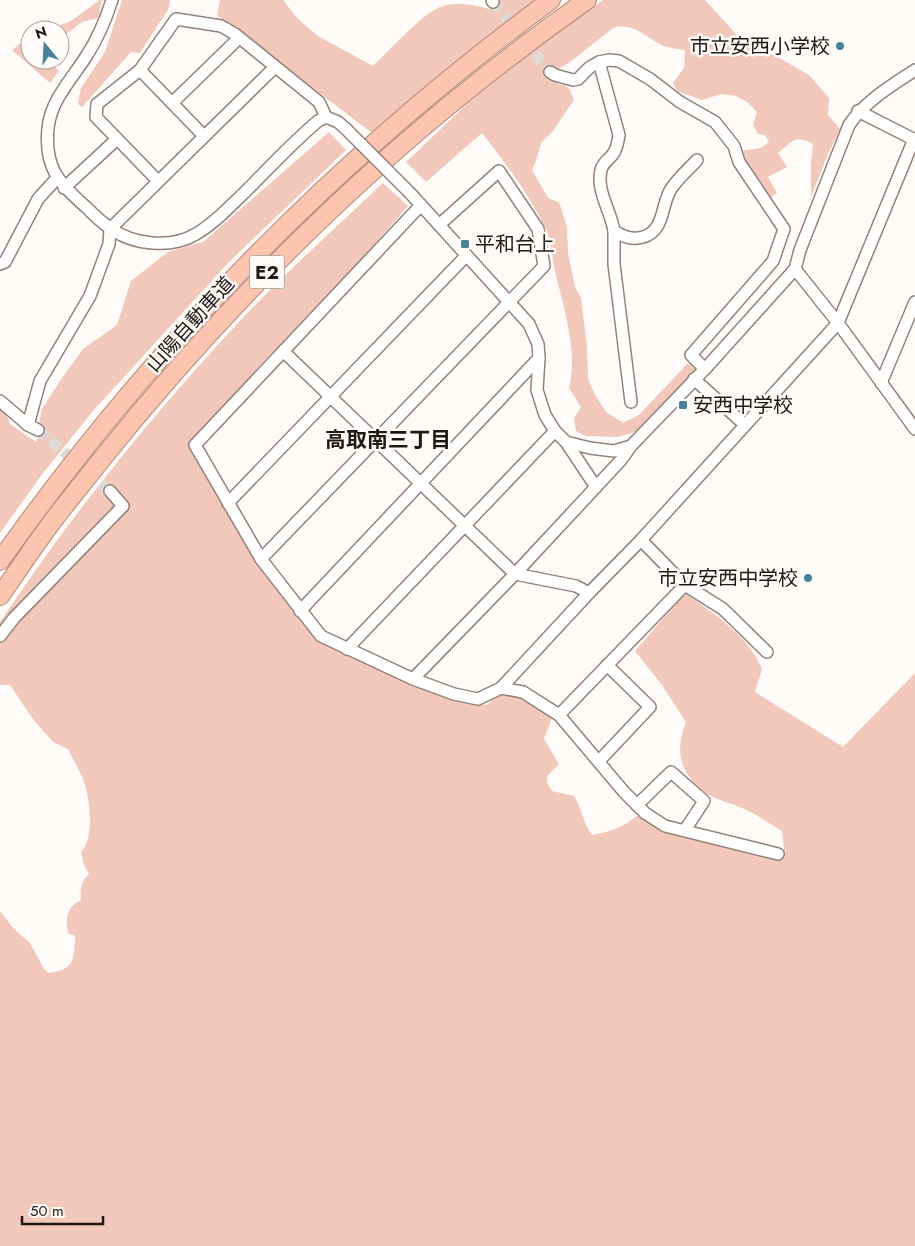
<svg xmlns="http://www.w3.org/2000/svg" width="915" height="1246" viewBox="0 0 915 1246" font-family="Jost,'Noto Sans JP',sans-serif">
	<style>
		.green { fill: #f1c8b9 }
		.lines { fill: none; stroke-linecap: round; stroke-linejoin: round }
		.minor-tunnel { stroke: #ddd9d7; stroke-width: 11; stroke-dasharray: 11 5.5; stroke-linecap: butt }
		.minor-casing { stroke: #93817a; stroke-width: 14 }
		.highway-casing { stroke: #af887a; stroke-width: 20 }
		.minor { stroke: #fff; stroke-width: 11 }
		.highway { stroke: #fdc5b0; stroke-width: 18 }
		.minor-bridge-casing { stroke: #93817a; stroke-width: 14; stroke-linecap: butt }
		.minor-bridge { stroke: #fff; stroke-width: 11 }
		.poi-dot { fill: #468499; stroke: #fffbf9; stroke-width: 2 }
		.labels { text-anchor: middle; stroke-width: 5; stroke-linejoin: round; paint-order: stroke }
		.shield { fill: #fffbf9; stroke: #625c59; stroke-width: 1 }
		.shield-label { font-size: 19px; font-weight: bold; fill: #1f1815 }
		.poi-label { font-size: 20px; fill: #1f1815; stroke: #fffbf9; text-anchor: end }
		.street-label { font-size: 20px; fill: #1f1815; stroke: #fffbf9 }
		.neighbourhood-label { font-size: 21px; font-weight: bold; fill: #1f1815; stroke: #fffbf9 }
	</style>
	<rect width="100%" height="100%" fill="#fffbf9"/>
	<g class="green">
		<polygon points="100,0 102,0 98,18 82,22 60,39 60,30 45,30 69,22"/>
		<polygon points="122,0 170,0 169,8 140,53 131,52 82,107 78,104 81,88 105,52"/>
		<path d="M 220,0 L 283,0 L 297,18 L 318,36 L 373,66 C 388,52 424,11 443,6 C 458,2 475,5 489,9 L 499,0 L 540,0 L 467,53 L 376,136 L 217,15 Z"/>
		<path d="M 603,0 L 705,0 L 745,44 L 776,56 L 809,75 L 829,98 L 828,115 L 840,129 L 828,154 L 811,197 L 811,162 L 813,144 C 794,134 793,141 778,153 L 787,167 L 768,177 L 777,193 L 770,198 L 743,161 L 740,151 L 761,148 L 769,142 L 765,135 L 758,134 L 753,125 L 757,112 L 747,102 L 736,96 L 721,94 L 702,100 L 677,91 L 673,83 L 684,68 L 685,50 C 677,49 668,48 661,45 C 645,36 632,22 613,28 L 570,62 L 549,75 L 559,85 L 565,85 L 570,90 L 574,100 L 553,131 L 541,143 L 537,158 L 532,170 L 548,198 L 559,202 L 567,227 L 568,253 L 575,287 L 581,298 L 587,347 L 588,379 L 595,395 L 606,412 L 623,423 L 639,415 L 688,363 L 696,370 L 659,410 L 635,432 L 618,437 L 585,436 L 576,431 L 574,418 L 581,407 L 569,388 C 579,350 562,303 554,266 C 552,255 551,240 546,229 C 529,194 506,164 482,133 L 426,182 L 406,162 L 467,104 L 521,54 Z"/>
		<polygon points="30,36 30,60 49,60 59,71 50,83 12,50"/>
		<polygon points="329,132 346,150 228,263 93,411 43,473 0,533 0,407 5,411 10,424 36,442 43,430 39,423 42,409 62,378 83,349 117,325 131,281 168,252 203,242"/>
		<path d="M 383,183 L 408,206 L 283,349 L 193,443 L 223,504 L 316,636 L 465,702 L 487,705 L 501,692 L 521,694 L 552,718 L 544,739 L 559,764 L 547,776 L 547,783 L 552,791 L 574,796 C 582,808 583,824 592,835 C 612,831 623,828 639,814 L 785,858 L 782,831 C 769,823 756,814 742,808 C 731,803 716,800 706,793 C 680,773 674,753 686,722 L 662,685 L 635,651 L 685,593 C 714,614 748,635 762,669 L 755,692 L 843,747 L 915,673 L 915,1246 L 0,1246 L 0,911 L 14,929 L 30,943 L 44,969 L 49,973 C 75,969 74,960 75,936 L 68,933 C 65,918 67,907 81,900 C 80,890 81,881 89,874 L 84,865 L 81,852 C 94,839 90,805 86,788 C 83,775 74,762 68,749 L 53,742 L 33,719 L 10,685 L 0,685 L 0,644 L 6,636 L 0,632 L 0,622 C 20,593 40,563 61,535 C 116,461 175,390 238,323 C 284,274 334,229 383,183 Z"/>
	</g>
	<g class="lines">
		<g class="minor-tunnel">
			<polyline points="493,2 550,72"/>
			<polyline points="38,430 110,491"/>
		</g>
		<g class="minor-casing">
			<g id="minor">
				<path d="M 112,0 C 106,19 98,38 87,55 C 73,78 51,99 48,128 C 44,168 59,183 87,208 C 94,215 102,223 110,228 C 133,245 171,249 196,234 C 215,223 229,207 245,192 C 269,168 292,143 318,121 L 326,117 L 338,122 L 346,129"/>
				<polyline points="492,0 493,2"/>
				<path d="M 599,62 L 619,135 C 618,142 617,149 613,154 C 609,160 603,162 601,170 C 596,191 611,211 614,231 C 624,237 632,240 643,237 C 665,231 661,204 671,189 C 678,178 689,169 697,160"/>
				<polyline points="140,70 204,136"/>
				<polyline points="550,72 555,75 573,80 578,79 590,67 599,62 609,60 619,61 650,79 680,102 715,122 734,146 739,162 784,229 773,261 691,355 705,369"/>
				<polyline points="172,103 239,38"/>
				<polyline points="858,111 915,140"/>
				<polyline points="158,181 96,117 97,104 140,70 176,19 221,26 235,34 319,102 326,117"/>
				<polyline points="64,188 117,139"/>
				<polyline points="410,193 529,324 538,344 539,358 537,390 545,415 555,431 566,442 590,448 614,451 631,446"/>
				<polyline points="421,205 195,445 261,559 321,636 413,679 454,694 478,699 501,688 523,692 559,715 624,792 645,813 665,826 778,854"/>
				<polyline points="614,231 614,264 631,402"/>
				<polyline points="0,264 5,262 38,199 57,178"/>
				<polyline points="795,269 838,323 915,429"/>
				<polyline points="283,351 515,574 576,586 589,593"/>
				<polyline points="694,379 744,424"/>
				<polyline points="881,383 915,302"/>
				<polyline points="0,401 28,425 38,430"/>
				<polyline points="28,425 40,381 90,296 109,244 110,229 275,67"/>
				<polyline points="566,442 596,487"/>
				<polyline points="228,503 466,256"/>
				<polyline points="641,540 685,585 723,609 767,652"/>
				<polyline points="261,559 544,266 538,229 499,171 439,225"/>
				<polyline points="300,611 539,358"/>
				<polyline points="0,636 14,618 123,506 110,491"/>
				<polyline points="347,649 555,431"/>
				<path d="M 413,679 L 515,574 L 621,460 L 631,446 L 705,369 L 795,269 L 800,250 L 849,125 C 865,101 891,86 915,70"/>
				<polyline points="501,688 589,593 641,540 838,323 914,139"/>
				<polyline points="559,715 685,585"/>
				<polyline points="599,761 650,707 607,665"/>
				<polyline points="637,805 671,772 704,801 685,830"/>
			</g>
		</g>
		<g class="highway-casing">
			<g id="highway">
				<path d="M 0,561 C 152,346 339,156 551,0"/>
				<path d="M 0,596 C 16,573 32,549 49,526 C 65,504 84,482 101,460 C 241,285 404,129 587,0"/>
			</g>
		</g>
		<use href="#minor" class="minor"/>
		<use href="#highway" class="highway"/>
		<g class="minor-bridge-casing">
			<polyline id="minor-bridge" points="346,129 410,193"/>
		</g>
		<use href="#minor-bridge" class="minor-bridge"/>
	</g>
	<g class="poi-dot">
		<circle cx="840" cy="46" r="5"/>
		<rect x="460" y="239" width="10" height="10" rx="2.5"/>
		<rect x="678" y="400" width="10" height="10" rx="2.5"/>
		<circle cx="808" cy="578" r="5"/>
	</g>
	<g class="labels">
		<rect class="shield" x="249.5" y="255.5" width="35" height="33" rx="4"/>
		<g class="shield-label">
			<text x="267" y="279">E2</text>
		</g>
		<g class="poi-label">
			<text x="830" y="53">市立安西小学校</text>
			<text x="475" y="251" text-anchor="start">平和台上</text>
			<text x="693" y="412" text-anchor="start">安西中学校</text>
			<text x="798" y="585">市立安西中学校</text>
		</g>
		<g class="street-label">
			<text transform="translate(190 324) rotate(-48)" y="7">山陽自動車道</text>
		</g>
		<g class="neighbourhood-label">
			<text x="388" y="447">高取南三丁目</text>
		</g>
	</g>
	<g transform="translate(45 45) rotate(342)"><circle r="24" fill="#fffbf9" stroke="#a5a09e"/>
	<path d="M0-4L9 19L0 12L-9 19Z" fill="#468499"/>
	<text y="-8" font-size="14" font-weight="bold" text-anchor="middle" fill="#1f1815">N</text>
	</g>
	<path d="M22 1216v8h81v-8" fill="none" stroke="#1f1815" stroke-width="2.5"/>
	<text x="30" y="1216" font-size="15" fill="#1f1815" stroke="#fffbf9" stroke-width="4" paint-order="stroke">50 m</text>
</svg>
